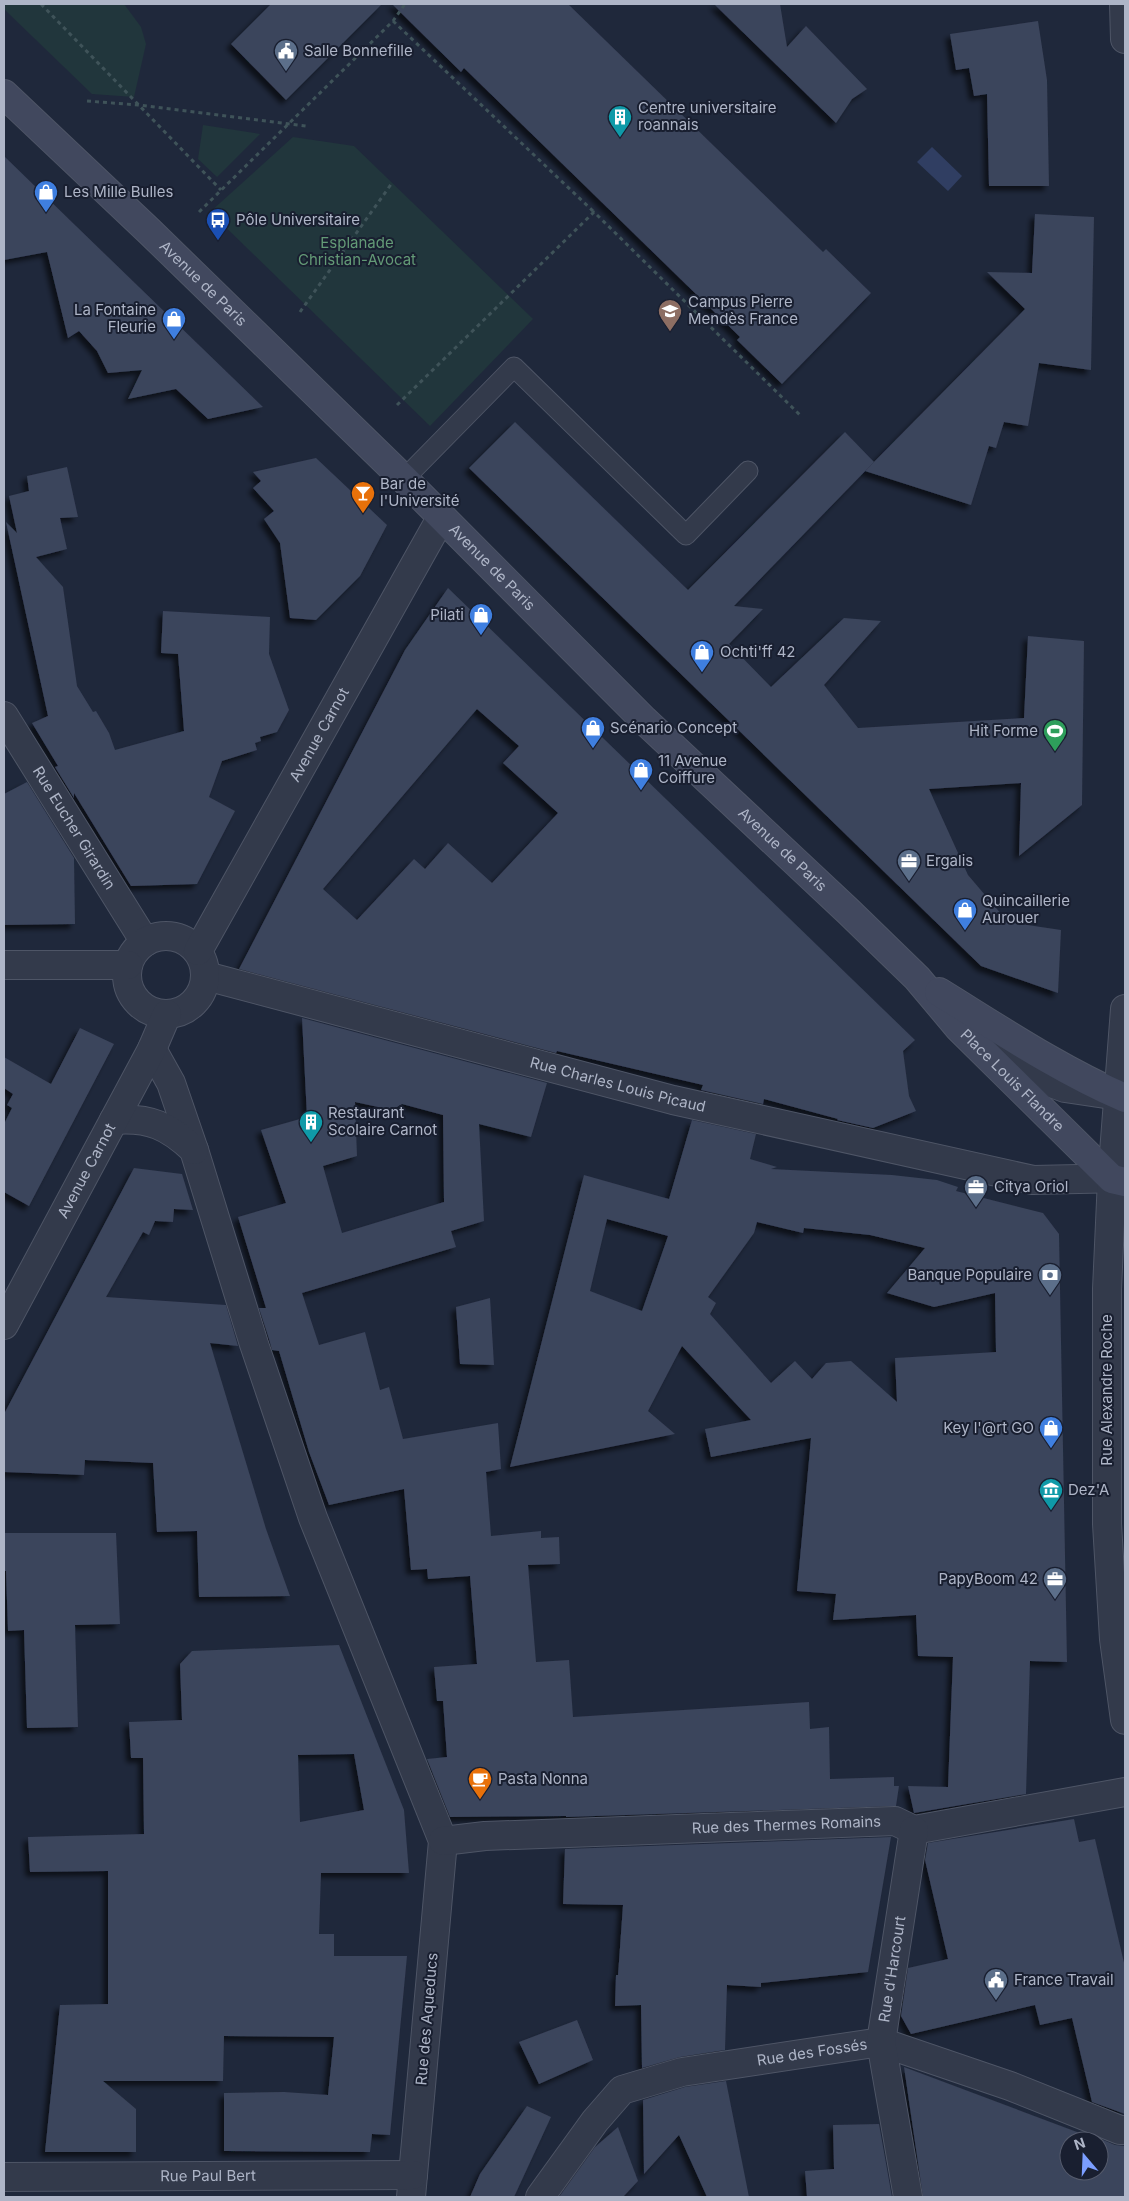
<svg xmlns="http://www.w3.org/2000/svg" width="1129" height="2201" viewBox="0 0 1129 2201" font-family="Inter,sans-serif">
	<style>
		.green { fill: #21363c }
		.water { fill: #303e62 }
		.building { fill: #3b445b; fill-rule: evenodd; filter: url(#shadow) }
		.lines { fill: none; stroke-linecap: round; stroke-linejoin: round }
		.service-casing { stroke: #4e5566; stroke-width: 21 }
		.minor-casing { stroke: #4e5566; stroke-width: 30 }
		.tertiary-casing { stroke: #4e5566; stroke-width: 30 }
		.secondary-casing { stroke: #4e5566; stroke-width: 30 }
		.path { stroke: #3f5359; stroke-width: 3; stroke-dasharray: 4 4; stroke-linecap: butt }
		.service { stroke: #333a4b; stroke-width: 19 }
		.minor { stroke: #333a4b; stroke-width: 28 }
		.tertiary { stroke: #333a4b; stroke-width: 28 }
		.secondary { stroke: #41485e; stroke-width: 28 }
		.labels { text-anchor: middle; stroke-width: 4; stroke-linejoin: round; paint-order: stroke }
		.poi-label { font-size: 15px; fill: #aeb5c7; stroke: #191f30; text-anchor: start }
		.park-label { font-size: 15px; fill: #639a76; stroke: #191f30 }
		.street-label { font-size: 15px; fill: #aeb5c7; stroke: #191f30 }
	</style>
	<defs>
		<filter id="shadow"><feDropShadow dx="-4.5" dy="4.5" stdDeviation="2.5" flood-color="#0009"/></filter>
	</defs>
	<rect width="100%" height="100%" fill="#1f283b"/>
	<g class="green">
		<polygon points="4,4 124,4 141,27 146,44 134,97 92,94 4,9"/>
		<polygon points="203,125 260,134 217,177 198,159"/>
		<polygon points="293,137 354,146 533,319 430,426 210,212"/>
	</g>
	<polygon class="water" points="932,147 962,176 948,191 917,162"/>
	<g class="building">
		<polygon points="271,4 382,4 286,100 231,44"/>
		<polygon points="392,4 568,4 823,252 826,249 871,293 782,384 737,340 740,337 464,68 461,72"/>
		<polygon points="714,4 780,4 787,47 806,26 867,89 852,99 836,123"/>
		<polygon points="1038,21 1047,80 1049,186 989,186 987,94 974,96 969,68 956,70 950,34"/>
		<polygon points="4,156 76,226 263,407 208,419 176,389 128,399 142,370 108,373 97,351 79,331 68,338 47,252 4,260"/>
		<polygon points="1035,214 1094,217 1091,370 1039,363 1028,426 1004,422 996,448 989,446 971,505 865,471 1025,309 987,272 1032,273"/>
		<polygon points="515,422 688,590 845,432 874,462 734,606 763,609 729,644 771,687 844,618 881,621 824,685 858,728 1024,718 1028,636 1084,641 1082,805 1019,856 1021,783 929,789 968,875 1008,922 1061,930 1058,993 981,966 469,468"/>
		<polygon points="316,458 387,525 360,576 316,620 290,618 280,543 264,519 274,511 253,488 261,481 253,472"/>
		<polygon points="67,467 78,517 60,518 67,549 36,557 63,587 77,686 93,712 96,711 109,733 115,750 184,731 178,654 161,653 163,611 270,617 269,654 289,710 277,732 260,737 261,741 255,743 257,750 222,761 209,797 235,811 197,884 131,886 74,793 74,798 55,767 58,766 32,723 48,716 6,522 17,533 9,496 29,491 27,476"/>
		<path d="M 448,588 L 915,1040 L 903,1051 L 909,1096 L 916,1111 L 873,1128 L 837,1120 L 838,1119 L 764,1099 L 763,1104 L 701,1090 L 703,1085 L 557,1051 L 556,1053 L 239,969 L 405,650 ZM 477,709 L 519,746 L 503,763 L 558,813 L 492,883 L 448,843 L 425,869 L 414,859 L 357,920 L 323,889 Z"/>
		<polygon points="27,782 74,858 75,924 4,925 4,794"/>
		<path d="M 302,1018 L 547,1083 L 531,1137 L 479,1124 L 484,1221 L 451,1231 L 456,1247 L 302,1293 L 319,1345 L 365,1332 L 380,1390 L 389,1387 L 403,1439 L 498,1423 L 501,1469 L 486,1472 L 491,1536 L 541,1531 L 541,1538 L 559,1537 L 560,1564 L 528,1565 L 536,1662 L 569,1660 L 573,1717 L 809,1702 L 810,1729 L 829,1727 L 830,1779 L 894,1777 L 894,1786 L 899,1786 L 896,1806 L 566,1817 L 566,1816 L 450,1817 L 427,1759 L 447,1757 L 443,1701 L 437,1701 L 434,1667 L 477,1664 L 470,1576 L 428,1579 L 427,1569 L 411,1570 L 404,1489 L 329,1505 L 309,1452 L 279,1351 L 272,1350 L 269,1339 L 259,1308 L 266,1308 L 238,1217 L 286,1203 L 261,1130 L 307,1117 ZM 355,1102 L 392,1110 L 402,1104 L 443,1115 L 444,1202 L 342,1233 L 323,1166 L 357,1156 Z"/>
		<polygon points="80,1028 114,1044 29,1206 4,1192 4,1124 12,1108 7,1105 13,1094 4,1088 4,1057 51,1084"/>
		<path d="M 692,1120 L 756,1134 L 750,1159 L 777,1167 L 771,1169 L 892,1175 L 937,1180 L 958,1187 L 956,1191 L 1043,1213 L 1059,1234 L 1067,1662 L 1030,1661 L 1026,1794 L 914,1813 L 908,1786 L 948,1787 L 953,1657 L 918,1656 L 916,1615 L 833,1620 L 836,1594 L 797,1591 L 811,1438 L 711,1457 L 705,1429 L 751,1420 L 682,1346 L 648,1411 L 675,1434 L 510,1467 L 584,1175 L 669,1199 ZM 607,1219 L 668,1236 L 642,1311 L 590,1291 ZM 757,1222 L 803,1233 L 804,1228 L 870,1235 L 925,1248 L 887,1293 L 934,1307 L 995,1293 L 996,1352 L 895,1358 L 897,1402 L 851,1361 L 826,1363 L 812,1379 L 795,1361 L 771,1383 L 710,1314 L 716,1303 L 708,1297 L 754,1233 Z"/>
		<polygon points="134,1168 182,1174 193,1210 174,1209 173,1222 155,1221 149,1235 143,1232 106,1297 226,1305 238,1346 210,1343 266,1529 290,1596 199,1597 197,1531 157,1532 153,1463 85,1460 84,1475 4,1472 4,1414"/>
		<polygon points="490,1298 494,1365 460,1364 456,1307"/>
		<polygon points="4,1533 116,1533 120,1624 75,1625 78,1727 27,1728 24,1630 8,1631 6,1571 4,1571"/>
		<path d="M 339,1645 L 404,1810 L 409,1873 L 321,1873 L 319,1934 L 334,1934 L 334,1956 L 407,1956 L 390,2135 L 372,2134 L 370,2152 L 224,2151 L 224,2093 L 284,2092 L 328,2095 L 334,2037 L 224,2036 L 223,2081 L 103,2081 L 136,2109 L 136,2152 L 45,2152 L 60,2005 L 108,2004 L 108,1871 L 30,1872 L 28,1837 L 144,1834 L 143,1758 L 131,1758 L 129,1722 L 182,1720 L 180,1664 L 192,1651 ZM 354,1754 L 364,1810 L 300,1822 L 298,1755 Z"/>
		<polygon points="1074,1819 1079,1842 1095,1839 1125,1967 1125,2114 1092,2102 1072,2018 1040,2025 1035,2005 911,2034 901,2016 908,1968 948,1959 925,1860 928,1843"/>
		<polygon points="891,1837 868,1972 761,1983 761,1987 727,1985 725,2050 680,2057 642,2068 641,2005 615,2006 616,1975 618,1975 623,1905 563,1904 565,1849"/>
		<polygon points="577,2020 593,2060 539,2084 519,2042"/>
		<path d="M 904,2067 L 1101,2141 L 1101,2139 L 1115,2145 L 1125,2146 L 1125,2197 L 923,2197 ZM 1069,2141 L 1099,2141 L 1099,2171 L 1069,2171 Z"/>
		<polygon points="726,2081 749,2197 707,2197 679,2135 644,2174 643,2100 685,2087"/>
		<polygon points="527,2106 551,2117 514,2197 470,2197 480,2174"/>
		<polygon points="879,2124 892,2197 807,2197 805,2171 834,2169 833,2125"/>
		<polygon points="618,2127 638,2181 623,2197 559,2197 595,2147"/>
	</g>
	<g class="lines">
		<g class="service-casing">
			<polyline id="service" points="404,479 514,367 686,535 748,471"/>
		</g>
		<g class="minor-casing">
			<g id="minor">
				<polyline points="1124,4 1125,39"/>
				<path id="s1" d="M 4,716 L 145,942"/>
				<path id="s2" d="M 206,976 L 673,1100 L 1033,1180 L 1125,1178"/>
				<polyline points="1125,1009 1112,1179 1107,1289 1107,1524 1114,1639 1125,1720"/>
				<polyline points="152,1049 171,1083 194,1150 254,1344 313,1518 443,1841 411,2197"/>
				<polyline points="987,1051 1038,1078 1065,1088 1112,1095"/>
				<path d="M 114,1120 C 149,1117 169,1126 194,1150"/>
				<path id="s3" d="M 443,1841 L 485,1836 L 895,1821 L 914,1830 L 1125,1792"/>
				<path id="s4" d="M 4,2177 L 413,2175"/>
				<path id="s5" d="M 540,2197 L 595,2121 L 622,2090 L 682,2072 L 881,2042 L 1010,2086 L 1120,2130 L 1125,2130"/>
				<path id="s6" d="M 908,2197 L 881,2042 L 914,1830"/>
			</g>
		</g>
		<g class="tertiary-casing">
			<g id="tertiary">
				<circle cx="166" cy="975" r="39"/>
				<path id="s7" d="M 198,951 L 441,518"/>
				<polyline points="4,965 128,965"/>
				<path id="s8" d="M 4,1325 L 152,1049 L 167,1014"/>
			</g>
		</g>
		<g class="secondary-casing">
			<g id="secondary">
				<path id="s9" d="M 4,94 L 149,231 L 404,479 L 644,720 L 849,912 L 917,978 L 959,1028 L 1112,1179 L 1125,1182"/>
				<path d="M 939,992 C 999,1029 1060,1070 1125,1098"/>
			</g>
		</g>
		<g class="path">
			<polyline points="41,4 221,190"/>
			<polyline points="393,21 594,212"/>
			<polyline points="87,101 138,105 306,126"/>
			<polyline points="199,212 393,21 405,4"/>
			<polyline points="300,312 392,183"/>
			<polyline points="397,405 594,212 802,417"/>
		</g>
		<use href="#service" class="service"/>
		<use href="#minor" class="minor"/>
		<use href="#tertiary" class="tertiary"/>
		<use href="#secondary" class="secondary"/>
	</g>
	<defs>
		<g id="civic-pin" transform="scale(1.25)"><path d="M0 17L-7.5 6A9.5 9.5 0 1 1 7.5 6Z" fill="#5c6f8a" stroke="#191f30"/><path d="M-.6-6.5H3V-4.5H.6V-3L4-1V1h2V6H-6V1h2V-1L-.6-3ZM-1.2 2.5V6h2.4V2.5Z" fill="#fff"/></g>
		<g id="building-pin" transform="scale(1.25)"><path d="M0 17L-7.5 6A9.5 9.5 0 1 1 7.5 6Z" fill="#0f9aa8" stroke="#191f30"/><path d="M-4-6H4V6H1V3H-1V6H-4ZM-2.5-4.3h1.7v1.8h-1.7ZM.8-4.3h1.7v1.8H.8ZM-2.5-1h1.7V.8h-1.7ZM.8-1h1.7V.8H.8Z" fill="#fff"/></g>
		<g id="shop-pin" transform="scale(1.25)"><path d="M0 17L-7.5 6A9.5 9.5 0 1 1 7.5 6Z" fill="#3f7fe0" stroke="#191f30"/><path d="M-5-2.5h2.3a2.7 3.5 0 0 1 5.4 0H5L5.5 6h-11ZM-1.5-2.5h3a1.5 2.3 0 0 0-3 0Z" fill="#fff"/></g>
		<g id="bus-pin" transform="scale(1.25)"><path d="M0 17L-7.5 6A9.5 9.5 0 1 1 7.5 6Z" fill="#1a4fb4" stroke="#191f30"/><path d="M-5-6H5V4H4V6H2V4H-2V6H-4V4H-5ZM-3.5-4V0h7V-4ZM-3.5 1.2v1.5H-2V1.2ZM2 1.2v1.5H3.5V1.2Z" fill="#fff"/></g>
		<g id="university-pin" transform="scale(1.25)"><path d="M0 17L-7.5 6A9.5 9.5 0 1 1 7.5 6Z" fill="#8d6e63" stroke="#191f30"/><path d="M0-5L7-2L0 1L-7-2ZM-4 1L0 2.5L4 1V4Q0 6-4 4Z" fill="#fff"/></g>
		<g id="bar-pin" transform="scale(1.25)"><path d="M0 17L-7.5 6A9.5 9.5 0 1 1 7.5 6Z" fill="#e8710a" stroke="#191f30"/><path d="M-6-5H6L.8 .8V4.5H3.5V6h-7V4.5H-.8V.8Z" fill="#fff"/></g>
		<g id="stadium-pin" transform="scale(1.25)"><path d="M0 17L-7.5 6A9.5 9.5 0 1 1 7.5 6Z" fill="#2e9e5b" stroke="#191f30"/><path d="M0-5a6.5 5 0 1 0 0 10a6.5 5 0 1 0 0-10ZM-3.5-1.8h7v3.6h-7Z" fill="#fff"/></g>
		<g id="office-pin" transform="scale(1.25)"><path d="M0 17L-7.5 6A9.5 9.5 0 1 1 7.5 6Z" fill="#5c6f8a" stroke="#191f30"/><path d="M-6-3h4V-5.5h4V-3h4V5H-6ZM-1-4.5V-3h2v-1.5ZM-6 0V1H6V0Z" fill="#fff"/></g>
		<g id="bank-pin" transform="scale(1.25)"><path d="M0 17L-7.5 6A9.5 9.5 0 1 1 7.5 6Z" fill="#5c6f8a" stroke="#191f30"/><path d="M-6-4H6V4H-6ZM0-2.3a2.3 2.3 0 1 0 0 4.6a2.3 2.3 0 1 0 0-4.6Z" fill="#fff"/></g>
		<g id="museum-pin" transform="scale(1.25)"><path d="M0 17L-7.5 6A9.5 9.5 0 1 1 7.5 6Z" fill="#0f9aa8" stroke="#191f30"/><path d="M0-6L6-3V-2H-6V-3ZM-5-1h2V3h-2ZM-1-1h2V3h-2ZM3-1h2V3H3ZM-6 4H6V6H-6Z" fill="#fff"/></g>
		<g id="cafe-pin" transform="scale(1.25)"><path d="M0 17L-7.5 6A9.5 9.5 0 1 1 7.5 6Z" fill="#e8710a" stroke="#191f30"/><path d="M-5.5-4.5H6V0H3Q3 3.5 0 3.5H-2.5Q-5.5 3.5-5.5 0ZM3-3.2v2h1.7v-2ZM-6 4.5H4V6H-6Z" fill="#fff"/></g>
	</defs>
	<g fill-rule="evenodd">
		<use href="#civic-pin" x="286" y="51"/>
		<use href="#building-pin" x="620" y="117"/>
		<use href="#shop-pin" x="46" y="192"/>
		<use href="#bus-pin" x="218" y="220"/>
		<use href="#university-pin" x="670" y="311"/>
		<use href="#shop-pin" x="174" y="319"/>
		<use href="#bar-pin" x="363" y="493"/>
		<use href="#shop-pin" x="481" y="615"/>
		<use href="#shop-pin" x="702" y="652"/>
		<use href="#shop-pin" x="593" y="728"/>
		<use href="#stadium-pin" x="1055" y="731"/>
		<use href="#shop-pin" x="641" y="770"/>
		<use href="#office-pin" x="909" y="861"/>
		<use href="#shop-pin" x="965" y="910"/>
		<use href="#building-pin" x="311" y="1122"/>
		<use href="#office-pin" x="976" y="1187"/>
		<use href="#bank-pin" x="1050" y="1275"/>
		<use href="#shop-pin" x="1051" y="1428"/>
		<use href="#museum-pin" x="1051" y="1490"/>
		<use href="#office-pin" x="1055" y="1579"/>
		<use href="#cafe-pin" x="480" y="1779"/>
		<use href="#civic-pin" x="996" y="1980"/>
	</g>
	<g class="labels">
		<g class="poi-label">
			<text x="304" y="56">Salle Bonnefille</text>
			<text x="638" y="113">Centre universitaire<tspan x="638" dy="17">roannais</tspan></text>
			<text x="64" y="197">Les Mille Bulles</text>
			<text x="236" y="225">Pôle Universitaire</text>
			<text x="688" y="307">Campus Pierre<tspan x="688" dy="17">Mendès France</tspan></text>
			<text x="156" y="315" text-anchor="end">La Fontaine<tspan x="156" dy="17">Fleurie</tspan></text>
			<text x="380" y="489">Bar de<tspan x="380" dy="17">l'Université</tspan></text>
			<text x="464" y="620" text-anchor="end">Pilati</text>
			<text x="720" y="657">Ochti'ff 42</text>
			<text x="610" y="733">Scénario Concept</text>
			<text x="1038" y="736" text-anchor="end">Hit Forme</text>
			<text x="658" y="766">11 Avenue<tspan x="658" dy="17">Coiffure</tspan></text>
			<text x="926" y="866">Ergalis</text>
			<text x="982" y="906">Quincaillerie<tspan x="982" dy="17">Aurouer</tspan></text>
			<text x="328" y="1118">Restaurant<tspan x="328" dy="17">Scolaire Carnot</tspan></text>
			<text x="994" y="1192">Citya Oriol</text>
			<text x="1032" y="1280" text-anchor="end">Banque Populaire</text>
			<text x="1034" y="1433" text-anchor="end">Key l'@rt GO</text>
			<text x="1068" y="1495">Dez'A</text>
			<text x="1038" y="1584" text-anchor="end">PapyBoom 42</text>
			<text x="498" y="1784">Pasta Nonna</text>
			<text x="1014" y="1985">France Travail</text>
		</g>
		<g class="park-label">
			<text x="357" y="248">Esplanade<tspan x="357" dy="17">Christian-Avocat</tspan></text>
		</g>
		<g class="street-label">
			<text dy="5" stroke="none"><textPath href="#s9" startOffset="275">Avenue de Paris</textPath></text>
			<text dy="5" stroke="none"><textPath href="#s9" startOffset="680">Avenue de Paris</textPath></text>
			<text dy="5" stroke="none"><textPath href="#s7" startOffset="248">Avenue Carnot</textPath></text>
			<text dy="5" stroke="none"><textPath href="#s1" startOffset="132">Rue Eucher Girardin</textPath></text>
			<text dy="5" stroke="none"><textPath href="#s9" startOffset="1085">Avenue de Paris</textPath></text>
			<text dy="5" stroke="none"><textPath href="#s9" startOffset="1411">Place Louis Flandre</textPath></text>
			<text dy="5" stroke="none"><textPath href="#s2" startOffset="426">Rue Charles Louis Picaud</textPath></text>
			<text dy="5" stroke="none"><textPath href="#s8" startOffset="175">Avenue Carnot</textPath></text>
			<text transform="translate(1107 1390) rotate(-90)" y="5">Rue Alexandre Roche</text>
			<text dy="5" stroke="none"><textPath href="#s3" startOffset="344">Rue des Thermes Romains</textPath></text>
			<text dy="5" stroke="none"><textPath href="#s6" startOffset="231">Rue d'Harcourt</textPath></text>
			<text transform="translate(427 2019) rotate(-85)" y="5">Rue des Aqueducs</text>
			<text dy="5" stroke="none"><textPath href="#s5" startOffset="329">Rue des Fossés</textPath></text>
			<text dy="5" stroke="none"><textPath href="#s4" startOffset="204">Rue Paul Bert</textPath></text>
		</g>
	</g>
	<rect width="1129" height="2201" fill="none" stroke="#aeb5c7" stroke-width="10"/>
	<g transform="translate(1084 2156) rotate(341)"><circle r="24" fill="#191f30" stroke="#555b6c"/>
	<path d="M0-4L9 19L0 12L-9 19Z" fill="#7b9eff"/>
	<text y="-8" font-size="14" font-weight="bold" text-anchor="middle" fill="#aeb5c7">N</text>
	</g>
</svg>
